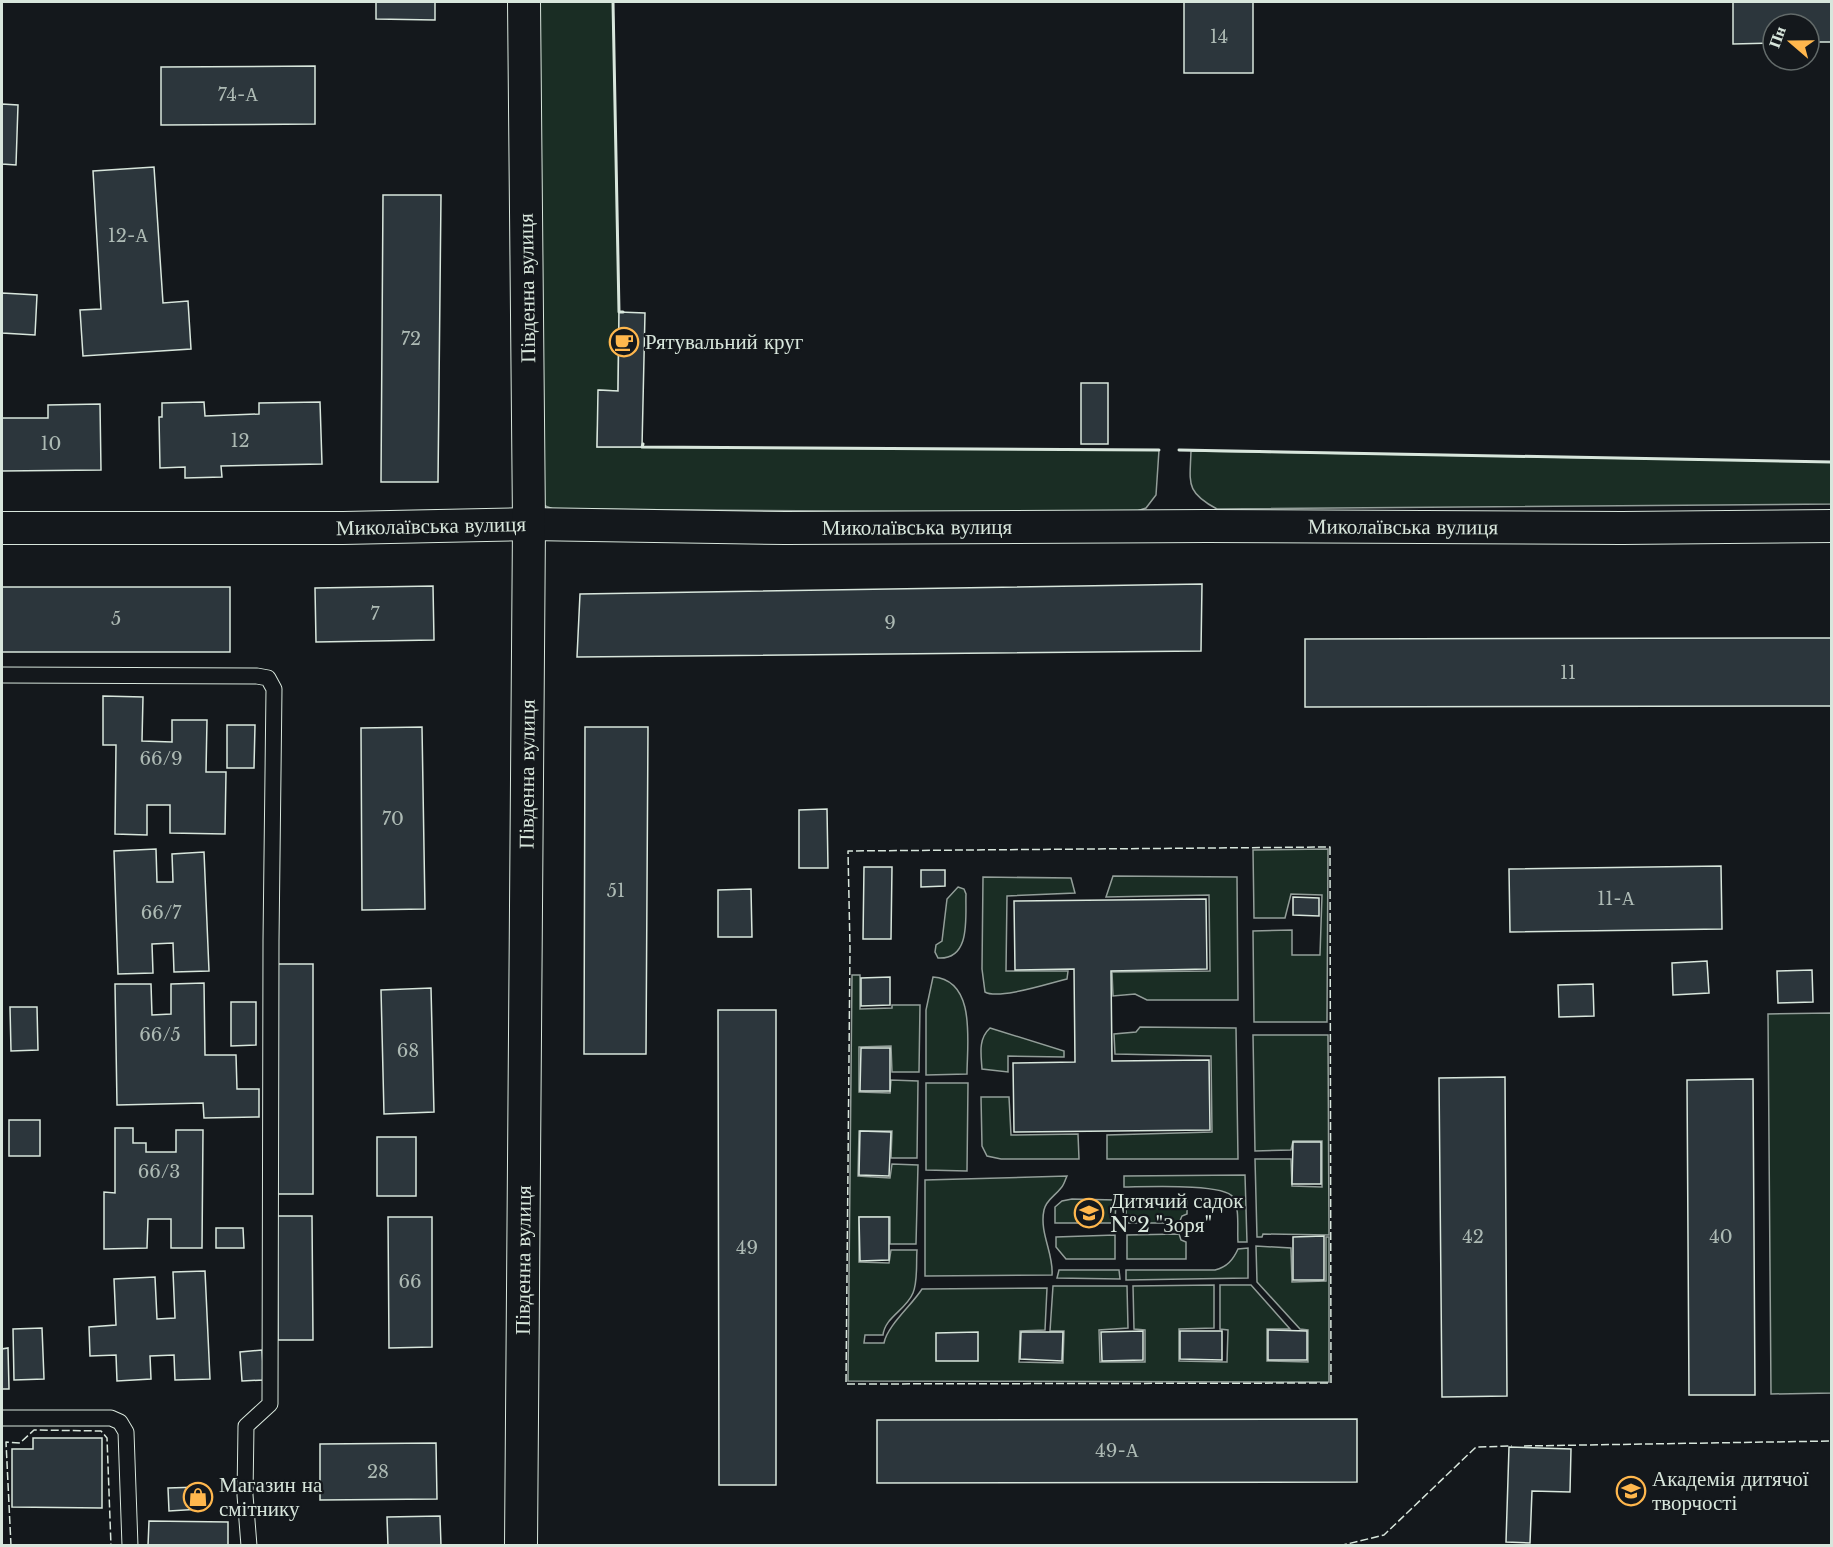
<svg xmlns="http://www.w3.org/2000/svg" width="1833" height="1547" viewBox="0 0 1833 1547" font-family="'Libre Baskerville',serif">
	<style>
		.green { fill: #1a2d24; stroke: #939e99; stroke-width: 1.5 }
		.building { fill: #2c363c; stroke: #d8e6dc; stroke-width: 1.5 }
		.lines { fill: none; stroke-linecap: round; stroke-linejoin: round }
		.lane-casing { stroke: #d8e6dc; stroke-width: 17 }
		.street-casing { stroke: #d8e6dc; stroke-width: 34 }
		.lane { stroke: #14181c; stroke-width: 15 }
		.street { stroke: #14181c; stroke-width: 32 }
		.fence { stroke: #d8e6dc; stroke-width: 1.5; stroke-dasharray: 8 3; stroke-linecap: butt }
		.wall { stroke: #d8e6dc; stroke-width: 3 }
		.labels { text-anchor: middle; stroke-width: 4.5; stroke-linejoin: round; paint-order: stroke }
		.number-label { font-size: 18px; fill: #adbab4 }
		.street-label { font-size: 21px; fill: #d8e6dc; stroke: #14181c }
		.poi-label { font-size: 21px; fill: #d8e6dc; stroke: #14181c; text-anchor: start }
	</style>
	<rect width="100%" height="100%" fill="#14181c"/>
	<g class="green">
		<polygon points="538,2 613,2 619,312 618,391 599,390 597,447 1159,450 1156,495 1146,508 1131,513 553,509 543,505"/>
		<path d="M 1191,451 L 1831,462 L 1831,504 L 1217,509 C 1185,492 1190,483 1191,451 Z"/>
		<polygon points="1328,849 1327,1022 1254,1022 1253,931 1292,930 1292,955 1320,955 1322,895 1291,894 1285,918 1254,918 1253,850"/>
		<polygon points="1113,876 1237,877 1238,1000 1147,1000 1135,994 1113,996 1112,972 1210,971 1209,895 1106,897"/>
		<path d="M 983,877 L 1071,878 L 1075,893 L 1007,896 L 1006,971 L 1068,971 L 1067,979 C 1050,983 999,1000 985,992 L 982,969 Z"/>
		<path d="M 958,887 L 964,889 L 966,894 C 965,915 972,960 938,958 L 935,952 L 936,945 L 942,941 L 947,899 Z"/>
		<path d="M 852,975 L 860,975 L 860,1009 L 892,1008 L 892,1005 L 920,1005 L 919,1072 L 892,1072 L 891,1046 L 859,1047 L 859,1092 L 890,1093 L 891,1080 L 918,1081 L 917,1158 L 891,1158 L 892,1131 L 859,1131 L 858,1176 L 890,1178 L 892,1164 L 918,1165 L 916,1244 L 890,1244 L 890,1217 L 859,1217 L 859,1262 L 889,1263 L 891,1250 L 917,1250 C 916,1263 918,1281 913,1293 C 906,1310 885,1317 883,1335 L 865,1335 L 864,1343 L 884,1343 C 887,1326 912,1305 922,1289 L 1047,1288 L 1045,1330 L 1020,1331 L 1019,1362 L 1063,1363 L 1064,1331 L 1050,1331 L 1053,1286 L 1127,1286 L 1128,1328 L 1099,1330 L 1100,1362 L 1145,1362 L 1145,1330 L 1134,1329 L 1133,1286 L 1214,1285 L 1214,1328 L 1179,1329 L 1179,1361 L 1227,1362 L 1228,1330 L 1220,1329 L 1220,1285 L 1251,1285 L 1290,1329 L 1267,1329 L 1267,1361 L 1308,1362 L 1308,1330 L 1300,1329 L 1257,1282 L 1256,1246 L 1291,1248 L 1292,1282 L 1326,1281 L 1326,1237 L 1329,1237 L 1329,1382 L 848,1381 Z"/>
		<path d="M 933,977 C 977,980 967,1044 967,1074 L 926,1075 L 926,1010 Z"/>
		<polygon points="1831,1013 1831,1393 1771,1394 1768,1014"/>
		<polygon points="1140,1027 1236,1028 1238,1159 1107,1159 1107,1135 1212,1132 1211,1056 1115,1054 1114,1034 1136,1032"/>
		<path d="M 990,1028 L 1064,1051 L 1064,1057 L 1008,1056 L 1008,1072 L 982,1069 C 981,1054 978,1039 990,1028 Z"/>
		<polygon points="1253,1035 1328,1035 1329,1235 1263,1234 1262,1237 1257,1237 1255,1159 1291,1159 1292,1186 1322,1187 1322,1141 1293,1141 1291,1150 1255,1151"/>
		<polygon points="926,1083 968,1083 967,1171 926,1170"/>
		<polygon points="981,1097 1009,1097 1011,1135 1078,1134 1079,1159 1001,1159 987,1156 982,1146"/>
		<path d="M 1245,1175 L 1247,1242 L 1238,1242 C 1237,1229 1240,1209 1233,1197 C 1224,1183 1143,1187 1124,1187 L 1124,1176 Z"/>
		<path d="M 1067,1176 C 1065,1180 1064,1185 1061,1188 C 1055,1196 1046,1200 1044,1210 C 1039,1233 1054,1254 1052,1275 L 925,1276 L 925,1180 Z"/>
		<polygon points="1072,1199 1116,1200 1115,1223 1055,1223 1055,1207 1062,1201"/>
		<polygon points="1126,1199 1187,1199 1187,1214 1182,1216 1179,1223 1126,1223"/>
		<polygon points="1179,1234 1181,1240 1186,1242 1186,1259 1127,1259 1127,1235"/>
		<polygon points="1115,1235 1115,1259 1066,1259 1056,1247 1056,1237"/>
		<path d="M 1248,1248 L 1248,1278 L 1126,1280 L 1126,1270 L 1215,1270 C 1227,1267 1233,1260 1238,1249 Z"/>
		<polygon points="1059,1270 1119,1270 1120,1279 1057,1278"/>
	</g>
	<g class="building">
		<polygon points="376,2 435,2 435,20 376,19"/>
		<rect x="1184" y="2" width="69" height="71"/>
		<polygon points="1733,2 1832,2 1832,42 1809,42 1809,24 1773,24 1773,43 1733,44"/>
		<polygon points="315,66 315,124 161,125 161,67"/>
		<polygon points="2,104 18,105 16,165 2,164"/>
		<polygon points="154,167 163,303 188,301 191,349 83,356 80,310 101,309 93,171"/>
		<polygon points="383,195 441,195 438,482 381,482"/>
		<polygon points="2,293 37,295 35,335 2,333"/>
		<polygon points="619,312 645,313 642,447 597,447 598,390 618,391"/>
		<rect x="1081" y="383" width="27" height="61"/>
		<polygon points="204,402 205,416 259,414 259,403 320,402 322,464 221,466 222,477 185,478 185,467 160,468 159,417 162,417 162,403"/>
		<polygon points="100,404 101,470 2,471 2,418 48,418 48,405"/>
		<polygon points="1202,584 1201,651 577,657 580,594"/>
		<polygon points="433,586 434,640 316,642 315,588"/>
		<rect x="2" y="587" width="228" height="65"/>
		<polygon points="1832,638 1832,706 1305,707 1305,639"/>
		<polygon points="103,696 143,697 142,741 172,742 172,720 207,720 206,772 226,772 225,834 170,833 170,805 147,805 147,835 115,834 116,745 103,745"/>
		<polygon points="227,725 255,725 254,768 227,768"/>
		<polygon points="422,727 425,909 362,910 361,728"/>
		<polygon points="585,727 648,727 646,1054 584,1054"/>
		<polygon points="827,809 828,868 799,868 799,810"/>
		<polygon points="156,849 157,882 173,882 172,854 204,852 209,971 174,972 173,943 152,944 153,973 118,974 114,851"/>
		<polygon points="1721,866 1722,929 1510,932 1509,869"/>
		<polygon points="864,867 892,867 891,939 863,939"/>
		<polygon points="921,870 945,870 945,886 921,887"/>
		<polygon points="751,889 752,937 718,937 718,890"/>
		<polygon points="1293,897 1319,898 1319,916 1293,915"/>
		<polygon points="1206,899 1207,969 1111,971 1112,1061 1209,1060 1210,1130 1014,1132 1013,1063 1075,1062 1074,969 1015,970 1014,901"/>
		<polygon points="1707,961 1709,993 1673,995 1672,963"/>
		<rect x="278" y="964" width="35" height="230"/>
		<polygon points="1812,970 1813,1002 1778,1003 1777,971"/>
		<polygon points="890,977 890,1005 861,1006 861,978"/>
		<polygon points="204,983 205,1055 236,1055 237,1089 259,1089 259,1117 204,1118 203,1103 117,1105 115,984 151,984 152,1015 171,1014 171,984"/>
		<polygon points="1593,984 1594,1016 1559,1017 1558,985"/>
		<polygon points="431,988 434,1112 384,1114 381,990"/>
		<polygon points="231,1002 256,1002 256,1045 231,1046"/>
		<polygon points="10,1007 37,1007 38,1050 11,1051"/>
		<polygon points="718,1010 776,1010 776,1485 719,1485"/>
		<polygon points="861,1048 890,1048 890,1091 860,1091"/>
		<polygon points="1505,1077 1507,1396 1442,1397 1439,1078"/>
		<polygon points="1753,1079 1755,1395 1689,1395 1687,1080"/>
		<rect x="9" y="1120" width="31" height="36"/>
		<polygon points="115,1128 133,1128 133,1143 146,1143 146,1152 176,1152 176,1130 203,1130 202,1248 171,1248 171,1219 148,1219 147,1248 104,1249 104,1192 115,1193"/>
		<polygon points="860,1131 891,1132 889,1176 859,1175"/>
		<rect x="377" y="1137" width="39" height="59"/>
		<polygon points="1293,1142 1321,1142 1321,1184 1292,1184"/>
		<polygon points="277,1216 312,1216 313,1340 278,1340"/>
		<polygon points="388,1217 432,1217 432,1347 389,1348"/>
		<polygon points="859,1217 889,1217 889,1260 860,1261"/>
		<polygon points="216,1228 243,1228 244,1248 216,1248"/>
		<polygon points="1324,1236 1324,1280 1293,1280 1293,1237"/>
		<polygon points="205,1271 210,1379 175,1380 174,1355 150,1356 151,1379 117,1381 116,1355 90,1356 89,1327 116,1325 114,1279 155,1277 157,1319 175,1318 173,1272"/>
		<polygon points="42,1328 44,1379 14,1380 13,1329"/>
		<polygon points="1268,1330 1307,1331 1307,1360 1268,1360"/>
		<polygon points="1143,1331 1143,1360 1102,1361 1101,1332"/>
		<polygon points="1180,1331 1222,1331 1222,1360 1180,1359"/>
		<polygon points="978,1332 978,1361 936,1361 936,1333"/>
		<polygon points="1021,1332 1063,1332 1062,1361 1020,1359"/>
		<polygon points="8,1348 9,1389 2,1389 2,1349"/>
		<polygon points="262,1350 264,1380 242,1381 240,1352"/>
		<polygon points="1357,1419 1357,1482 877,1483 877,1420"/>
		<polygon points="33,1438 102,1438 102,1508 12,1507 12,1449 33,1449"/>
		<polygon points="436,1443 437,1499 320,1500 320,1444"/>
		<polygon points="1509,1447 1571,1449 1570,1492 1532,1491 1530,1543 1506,1542"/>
		<polygon points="200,1487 201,1509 169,1511 168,1488"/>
		<polygon points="440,1516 441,1546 388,1546 387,1517"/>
		<polygon points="149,1521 228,1522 228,1546 148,1546"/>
	</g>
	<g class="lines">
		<g class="lane-casing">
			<g id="lane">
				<polyline points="2,675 257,676 268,678 274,689 271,941 270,1404 246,1426 245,1495 249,1546"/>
				<polyline points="2,1418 111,1418 120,1422 126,1432 130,1546"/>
			</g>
		</g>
		<g class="street-casing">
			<g id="street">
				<path id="s1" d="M 2,528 L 343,528 L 529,524 L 785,528 L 1207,526 L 1622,528 L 1832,526"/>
				<path id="s2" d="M 521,1546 L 529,524 L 524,2"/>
			</g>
		</g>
		<use href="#lane" class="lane"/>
		<use href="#street" class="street"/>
		<g class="fence">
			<polygon points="1330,847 1331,1383 846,1384 850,948 848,851"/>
			<polyline points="1524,1446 1832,1441"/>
			<polyline points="11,1546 6,1442 20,1443 34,1430 101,1431 107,1438 111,1546"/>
			<polyline points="1339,1546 1384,1535 1476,1447 1512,1446"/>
		</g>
		<g class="wall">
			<polyline points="613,2 619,312 623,312"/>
			<polyline points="643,444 642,447 1159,450"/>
			<polyline points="1179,450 1832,462"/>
		</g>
	</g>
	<defs>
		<g id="cafe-ring" transform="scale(1.5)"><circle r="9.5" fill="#14181c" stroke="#ffb74d" stroke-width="1.5"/><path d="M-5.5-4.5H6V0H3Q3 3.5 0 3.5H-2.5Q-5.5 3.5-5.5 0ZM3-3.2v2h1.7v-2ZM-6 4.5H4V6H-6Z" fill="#ffb74d"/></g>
		<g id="school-ring" transform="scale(1.5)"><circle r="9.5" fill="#14181c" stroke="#ffb74d" stroke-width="1.5"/><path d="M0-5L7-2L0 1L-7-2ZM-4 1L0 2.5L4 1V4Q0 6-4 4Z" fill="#ffb74d"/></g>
		<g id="shop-ring" transform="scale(1.5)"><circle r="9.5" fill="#14181c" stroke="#ffb74d" stroke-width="1.5"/><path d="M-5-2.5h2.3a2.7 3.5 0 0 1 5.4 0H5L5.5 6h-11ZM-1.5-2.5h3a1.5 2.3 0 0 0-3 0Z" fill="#ffb74d"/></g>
	</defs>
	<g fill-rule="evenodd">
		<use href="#cafe-ring" x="624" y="342"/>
		<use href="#school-ring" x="1089" y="1213"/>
		<use href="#school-ring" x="1631" y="1491"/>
		<use href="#shop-ring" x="198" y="1497"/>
	</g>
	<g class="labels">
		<g class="number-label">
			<text x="1219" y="43">14</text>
			<text x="238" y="101">74-А</text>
			<text x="128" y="242">12-А</text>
			<text x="411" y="345">72</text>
			<text x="240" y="447">12</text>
			<text x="51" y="450">10</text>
			<text x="375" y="620">7</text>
			<text x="116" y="625">5</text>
			<text x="890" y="629">9</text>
			<text x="1568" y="679">11</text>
			<text x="161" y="765">66/9</text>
			<text x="393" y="825">70</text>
			<text x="616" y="897">51</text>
			<text x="1616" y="905">11-А</text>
			<text x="161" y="919">66/7</text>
			<text x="160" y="1041">66/5</text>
			<text x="408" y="1057">68</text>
			<text x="159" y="1178">66/3</text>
			<text x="1473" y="1243">42</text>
			<text x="1721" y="1243">40</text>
			<text x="747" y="1254">49</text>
			<text x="410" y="1288">66</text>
			<text x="1117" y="1457">49-А</text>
			<text x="378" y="1478">28</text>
		</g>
		<g class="street-label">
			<text transform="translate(527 288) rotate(-91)" y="7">Південна вулиця</text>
			<text dy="7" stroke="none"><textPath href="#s1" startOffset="429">Миколаївська вулиця</textPath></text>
			<text dy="7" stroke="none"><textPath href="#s1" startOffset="915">Миколаївська вулиця</textPath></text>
			<text dy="7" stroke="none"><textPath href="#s1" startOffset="1401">Миколаївська вулиця</textPath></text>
			<text dy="7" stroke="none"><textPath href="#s2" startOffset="772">Південна вулиця</textPath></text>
			<text dy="7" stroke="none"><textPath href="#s2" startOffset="286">Південна вулиця</textPath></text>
		</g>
		<g class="poi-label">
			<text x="645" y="349">Рятувальний круг</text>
			<text x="1110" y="1208">Дитячий садок<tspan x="1110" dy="24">№2 "Зоря"</tspan></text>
			<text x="1652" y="1486">Академія дитячої<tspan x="1652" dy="24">творчості</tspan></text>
			<text x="219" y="1492">Магазин на<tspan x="219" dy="24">смітнику</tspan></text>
		</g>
	</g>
	<rect width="1833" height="1547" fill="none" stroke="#d8e6dc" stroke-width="6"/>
	<g transform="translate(1791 42) rotate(290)"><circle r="28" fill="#14181c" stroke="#626a69" stroke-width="1.5"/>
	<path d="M0-4.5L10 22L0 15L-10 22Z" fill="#ffb74d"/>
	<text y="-9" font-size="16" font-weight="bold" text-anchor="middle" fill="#d8e6dc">Пн</text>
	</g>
</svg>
